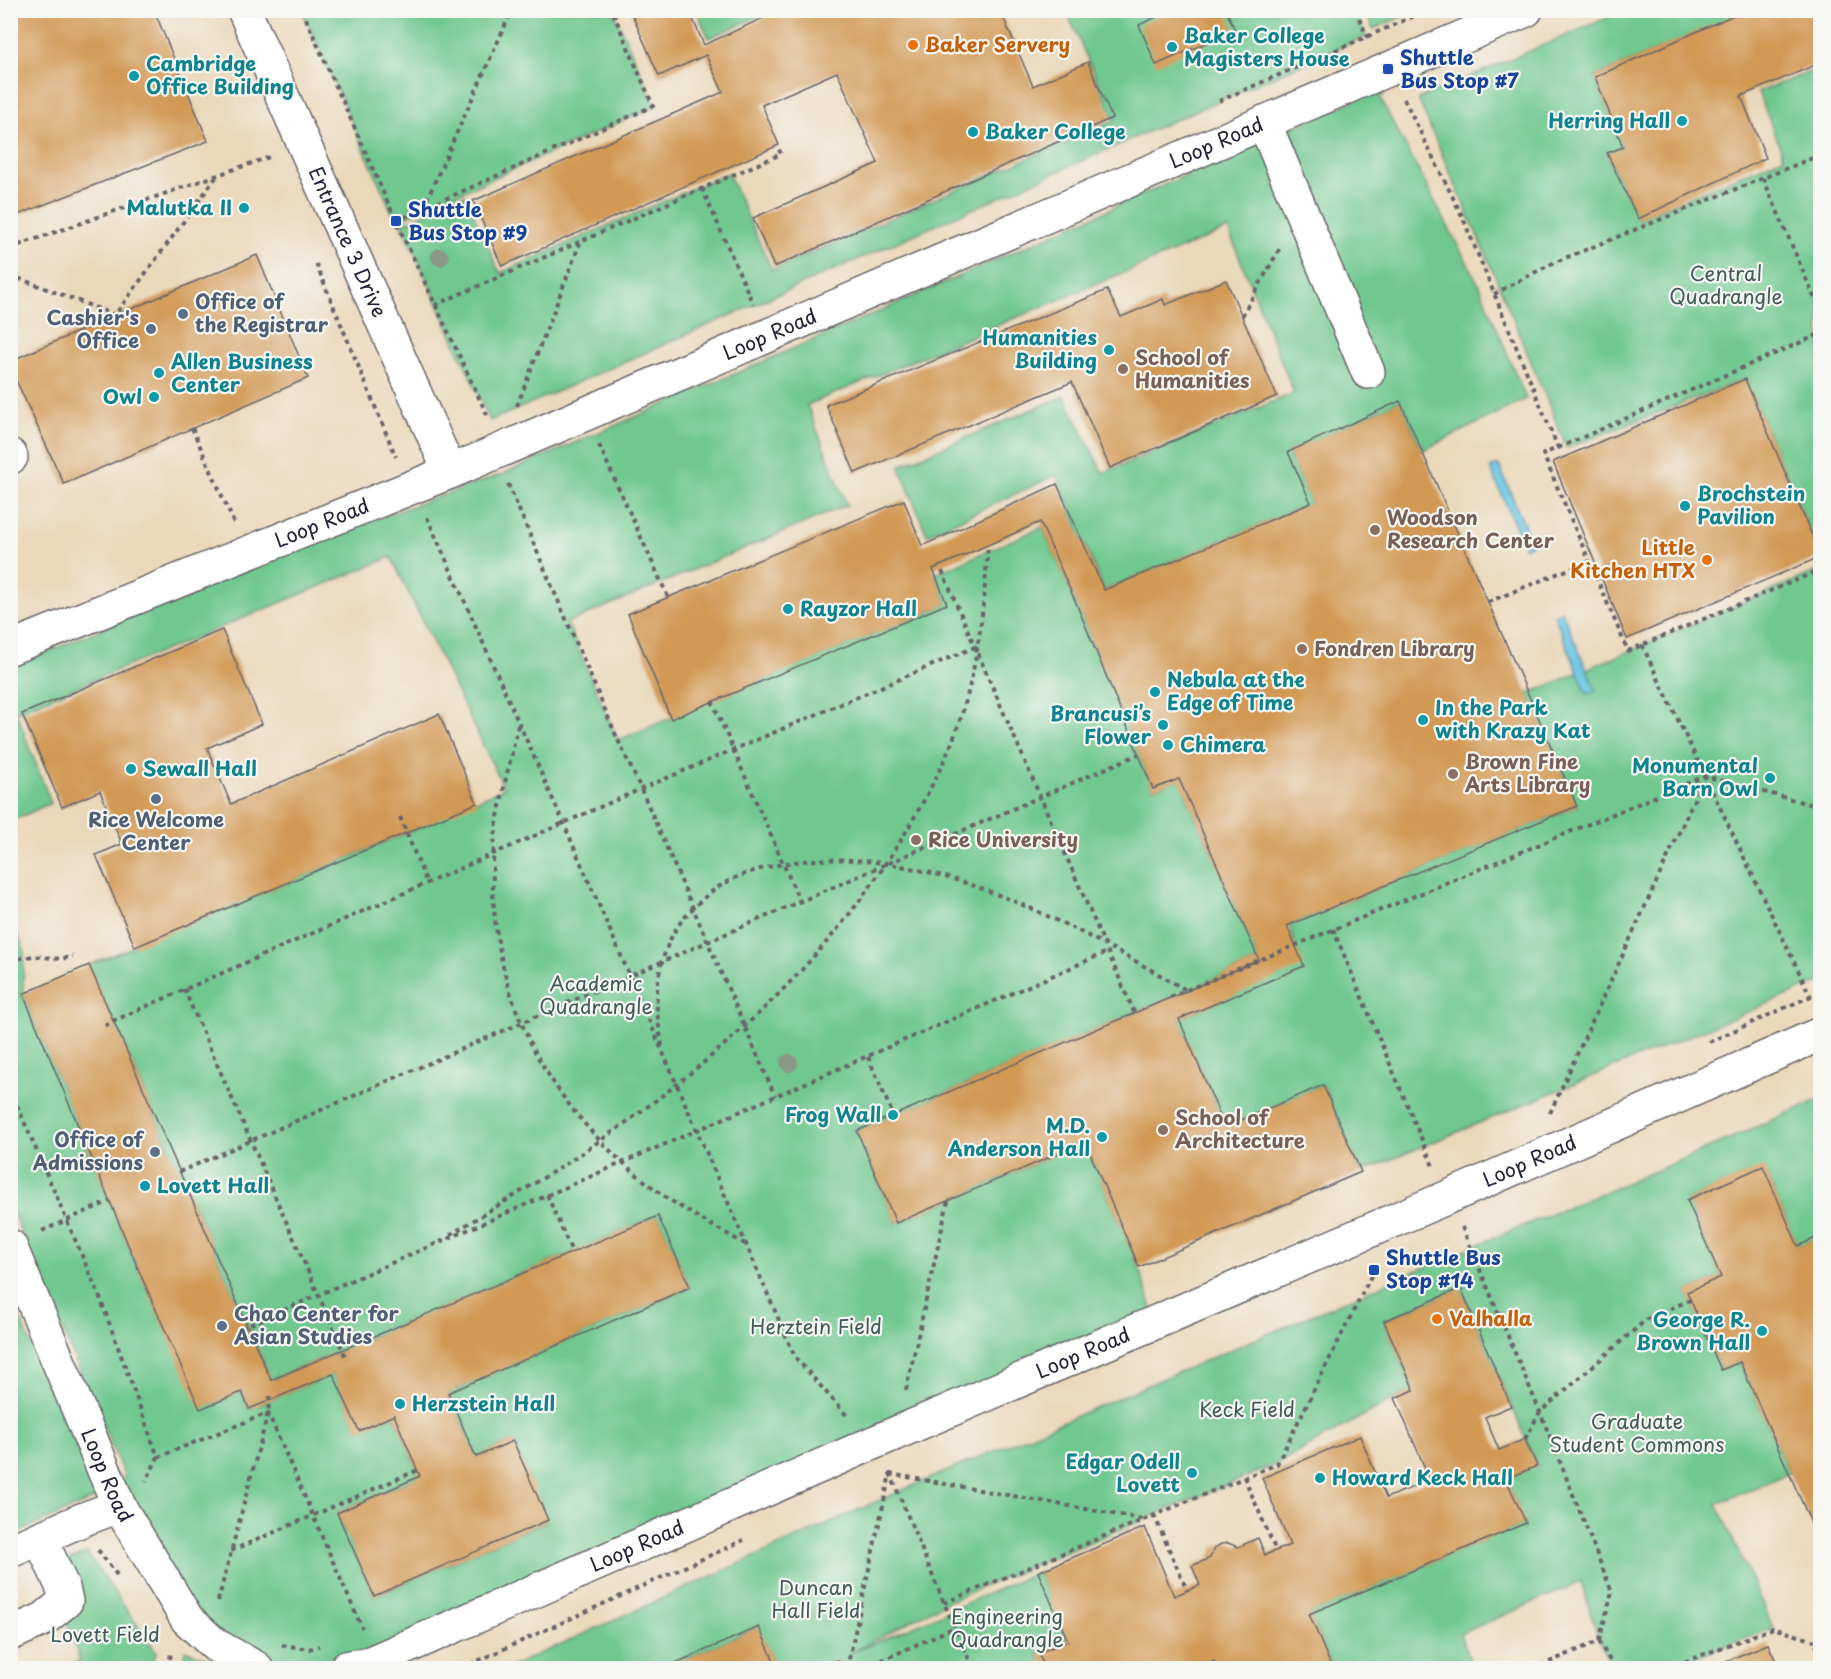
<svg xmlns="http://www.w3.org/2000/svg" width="1831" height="1679" viewBox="0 0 1831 1679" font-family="'Playpen Sans',sans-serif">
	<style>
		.built { fill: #ead8ba }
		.green { fill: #6fc88f; stroke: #487565; stroke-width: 1.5 }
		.water { fill: #63c5e1; stroke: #42748e; stroke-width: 1.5 }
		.building { fill: #d29955 }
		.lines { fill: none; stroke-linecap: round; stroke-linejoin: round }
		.minor-casing { stroke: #676569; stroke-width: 36 }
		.path { stroke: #676569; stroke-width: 4; stroke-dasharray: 4.5 4.5; stroke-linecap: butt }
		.minor { stroke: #fff; stroke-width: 33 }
		.tree { fill: #8a9886 }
		.food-dot { fill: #e8710a; stroke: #f6f6f2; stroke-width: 2 }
		.culture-dot { fill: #0f9aa8; stroke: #f6f6f2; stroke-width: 2 }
		.transit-dot { fill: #1a4fb4; stroke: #f6f6f2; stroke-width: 2 }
		.service-dot { fill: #5c6f8a; stroke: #f6f6f2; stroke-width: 2 }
		.education-dot { fill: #8d6e63; stroke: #f6f6f2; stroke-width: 2 }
		.labels { text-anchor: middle; stroke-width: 4.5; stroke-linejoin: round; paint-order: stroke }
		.culture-label { font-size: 20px; font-weight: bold; fill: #0d838f; stroke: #f6f6f2; text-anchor: start }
		.food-label { font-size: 20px; font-weight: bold; fill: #c56008; stroke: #f6f6f2; text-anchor: start }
		.transit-label { font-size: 20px; font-weight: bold; fill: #164399; stroke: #f6f6f2; text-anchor: start }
		.street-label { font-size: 20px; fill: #22223b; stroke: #f6f6f2 }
		.park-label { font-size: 20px; fill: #3d5c58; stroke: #f6f6f2 }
		.service-label { font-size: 20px; font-weight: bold; fill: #4e5e75; stroke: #f6f6f2; text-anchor: start }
		.education-label { font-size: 20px; font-weight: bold; fill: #785e54; stroke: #f6f6f2; text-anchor: start }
	</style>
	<rect width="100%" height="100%" fill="#f6f6f2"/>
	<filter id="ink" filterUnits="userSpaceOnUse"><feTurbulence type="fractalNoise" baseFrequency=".0167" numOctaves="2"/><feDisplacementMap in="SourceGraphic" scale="12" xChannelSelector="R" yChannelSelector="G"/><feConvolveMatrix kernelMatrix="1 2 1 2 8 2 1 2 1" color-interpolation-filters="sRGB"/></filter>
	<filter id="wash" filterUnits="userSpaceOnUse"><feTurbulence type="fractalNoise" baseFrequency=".008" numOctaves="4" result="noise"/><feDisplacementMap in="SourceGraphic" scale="24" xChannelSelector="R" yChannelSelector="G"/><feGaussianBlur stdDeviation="1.35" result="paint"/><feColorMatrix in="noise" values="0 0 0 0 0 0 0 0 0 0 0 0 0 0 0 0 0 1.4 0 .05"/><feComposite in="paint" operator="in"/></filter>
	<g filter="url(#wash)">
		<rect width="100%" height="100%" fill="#e8e1bf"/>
		<rect class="built" x="11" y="11" width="1809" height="1657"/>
		<g class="green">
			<polygon points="302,11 613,11 656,106 396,221"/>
			<polygon points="697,11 771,11 709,38"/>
			<polygon points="1066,11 1355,11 1366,36 490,421 402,224 465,195 500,273 728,173 772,270 1115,120"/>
			<polygon points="1365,11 1416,11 1373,29"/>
			<polygon points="1623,11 1745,11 1595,77 1623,147 1607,154 1638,219 1784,157 1758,92 1820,68 1820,548 1818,549 1745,379 1567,448 1495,276 1418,99"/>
			<polygon points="1396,82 1380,98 1479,285 1526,399 1422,451 1400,401 1288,452 1311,503 1104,590 1056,475 927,535 899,466 1064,396 1103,473 1294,393 1228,229 807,405 847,505 567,623 618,740 947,604 935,574 1042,527 1076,603 1153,789 1179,779 1259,960 857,1131 896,1223 1085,1142 1139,1267 1156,1322 346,1668 267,1668 215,1645 119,1506 124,1475 11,1208 10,919 24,949 23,994 142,1278 201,1408 242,1392 249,1409 333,1374 359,1430 394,1415 420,1476 337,1513 374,1596 547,1521 513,1441 476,1457 448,1393 690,1287 658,1216 271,1380 89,965 407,833 504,788 391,557 16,712 51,803 11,821 11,667 291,549 503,474 903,301"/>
			<polygon points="1820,570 1820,982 1361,1172 1323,1085 1225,1127 1179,1019 1302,965 1289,925 1577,806 1528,694"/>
			<polygon points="1820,1099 1820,1236 1798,1246 1763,1167 1687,1200 1721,1277 1687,1292 1721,1370 1740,1362 1789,1473 1717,1504 1773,1628 1668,1668 1614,1668 1599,1641 1581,1582 1460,1634 1473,1668 1332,1668 1309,1614 1525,1523 1506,1479 1537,1465 1461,1288 1384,1321 1414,1390 1395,1398 1277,1464 944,1603 847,1655 1038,1572 1068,1641 1038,1653 1045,1668 841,1668 837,1661 819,1668 777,1668 758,1627 664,1668 508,1668 898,1492 1455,1254 1672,1164"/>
			<polygon points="10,1296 98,1497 10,1536"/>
			<polygon points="87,1553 156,1652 152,1668 63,1668 80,1661 49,1568"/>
			<polygon points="185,1650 206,1658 204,1668 182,1668"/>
		</g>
		<g class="water">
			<polygon points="1499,465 1532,544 1525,548 1490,468"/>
			<polygon points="1562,611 1596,691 1587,694 1554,615"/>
		</g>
		<g id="blocks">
			<g class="building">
				<polygon points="10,10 154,10 208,141 10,218"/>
				<polygon points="630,10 689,10 704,45 781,10 1000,10 1033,86 1088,62 1112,118 774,267 753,218 878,163 837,72 762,105 779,145 502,266 473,201 723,92 706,55 659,76"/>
				<polygon points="1171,10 1226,10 1235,30 1156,65 1139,25"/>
				<polygon points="1745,10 1820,10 1820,63 1741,96 1766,158 1638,219 1607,153 1623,147 1595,77"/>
				<polygon points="257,255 308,378 64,484 10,367 10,361"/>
				<polygon points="1226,280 1277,396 1110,468 1072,382 855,473 826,405 1107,290 1121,317 1163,299 1165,305"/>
				<polygon points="1745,379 1820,554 1820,557 1627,639 1553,462"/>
				<polygon points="1400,401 1577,806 1287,926 1304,966 1179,1019 1225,1127 1323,1085 1361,1172 1139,1267 1085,1142 896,1223 857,1131 1259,960 1179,779 1153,789 1076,603 1040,522 933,569 947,604 671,719 628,614 904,500 922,546 1057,484 1104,590 1311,503 1288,452"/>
				<polygon points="222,630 262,724 207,748 231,804 439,714 477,803 135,947 96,855 122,844 100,791 62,807 22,714"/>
				<polygon points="89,965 271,1380 658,1216 690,1287 448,1393 476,1457 513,1441 548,1520 374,1596 337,1513 420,1476 394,1415 359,1431 333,1374 249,1409 242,1392 200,1409 142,1278 23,994"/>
				<polygon points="1763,1166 1798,1246 1820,1236 1820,1543 1740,1362 1721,1370 1687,1292 1721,1277 1687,1200"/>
				<polygon points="1461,1288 1511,1406 1485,1417 1499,1450 1525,1439 1537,1466 1506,1479 1526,1523 1309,1614 1332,1668 1217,1668 1214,1661 1197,1668 1045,1668 1038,1653 1068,1641 1038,1572 1145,1527 1174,1596 1200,1585 1192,1566 1210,1558 1214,1548 1221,1544 1228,1543 1238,1547 1258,1538 1265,1555 1290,1545 1262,1478 1360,1436 1386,1498 1430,1480 1395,1398 1414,1390 1384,1321"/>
				<polygon points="759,1627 777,1668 664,1668"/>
				<polygon points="1768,1644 1779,1668 1709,1668"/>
				<polygon points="837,1660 840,1668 819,1668"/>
			</g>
		</g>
	</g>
	<g filter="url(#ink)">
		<use href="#blocks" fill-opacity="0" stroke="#676569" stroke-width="1.5"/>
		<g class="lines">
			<g class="minor-casing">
				<g id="minor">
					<path id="s1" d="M 244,10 L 450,472"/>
					<polyline points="1264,122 1368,372"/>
					<polyline points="10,455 11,457"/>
					<path id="s2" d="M 10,648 L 450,472 L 1526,10"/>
					<path id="s3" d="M 10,1246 L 119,1506 L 187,1619 L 215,1645 L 256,1668"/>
					<polyline points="10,1551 84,1519 119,1506"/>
					<polyline points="10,1634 44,1619 66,1601 63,1588 40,1538"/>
					<path id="s4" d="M 346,1668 L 370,1663 L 873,1443 L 1446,1198 L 1820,1034"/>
				</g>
			</g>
			<g class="path">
				<polyline points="302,10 396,221 489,419"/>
				<polyline points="1355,10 1368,38"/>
				<polyline points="1404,99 1462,216 1558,448 1543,454 1628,651 1820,570"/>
				<polyline points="1219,101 1428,10"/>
				<polyline points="1763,178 1820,311"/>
				<polyline points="702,188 753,304"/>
				<polyline points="423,208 512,10"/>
				<polyline points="396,221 653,106 612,10"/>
				<polyline points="10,248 272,156"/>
				<polyline points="316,264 396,457"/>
				<polyline points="10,275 115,315 217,176"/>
				<polyline points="1494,294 1553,263 1820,155"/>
				<polyline points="435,305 781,154 777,145"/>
				<polyline points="1242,316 1280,248"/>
				<polyline points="517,406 580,243"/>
				<polyline points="192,428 234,523"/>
				<polyline points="599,445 668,597"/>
				<polyline points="1558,448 1820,334"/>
				<polyline points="508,484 618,740 641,789 775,1096"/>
				<polyline points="427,517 563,822 795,1357 848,1417"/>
				<polyline points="942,571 1134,1012"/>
				<polyline points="1488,602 1589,561"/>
				<polyline points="1642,645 1811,997"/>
				<polyline points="712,701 800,902"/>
				<path d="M 518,725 C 510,765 498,805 494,845 C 483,993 548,1113 667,1198 C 692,1215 719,1229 745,1244"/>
				<polyline points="400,817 427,883"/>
				<polyline points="1333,929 1433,1166"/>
				<polyline points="10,960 33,956 62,959 73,956"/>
				<polyline points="184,989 347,1360"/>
				<polyline points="1170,997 1705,776 1820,807"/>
				<polyline points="105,1026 113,1021 641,789 975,647"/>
				<polyline points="1709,1042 1820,992"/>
				<path d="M 662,1046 C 660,1034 658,1022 657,1010 C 655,982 663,946 680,923 C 687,914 696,905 705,897 C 727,877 759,868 788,863 C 924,841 1073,925 1186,990"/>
				<polyline points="868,1057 893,1115"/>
				<polyline points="10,1089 99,1295 158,1457 146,1481"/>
				<polyline points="1550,1113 1705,776"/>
				<polyline points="179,1172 1139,754"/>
				<polyline points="547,1195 572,1252"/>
				<polyline points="1462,1227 1540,1412 1612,1592 1599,1641 1535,1668"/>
				<polyline points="42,1231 110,1201"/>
				<path d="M 450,1235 C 485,1213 521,1192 556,1170 C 694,1081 823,972 907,830 C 926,797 946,762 958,726 C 978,668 984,606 988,545"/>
				<polyline points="242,1328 1107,952"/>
				<polyline points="906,1390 948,1201"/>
				<polyline points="1525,1439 1540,1412 1647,1319 1690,1300"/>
				<polyline points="158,1457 268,1413 362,1628"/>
				<polyline points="890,1473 944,1603 973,1668"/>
				<polyline points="1244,1477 1276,1551"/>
				<polyline points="1154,1515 1187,1590"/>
				<polyline points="98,1550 117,1575"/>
				<polyline points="231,1551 418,1470"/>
				<polyline points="218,1601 268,1413 270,1393"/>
				<polyline points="944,1603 1277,1464 1374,1270"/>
				<polyline points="1820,1639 1815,1641 1820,1655"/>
				<polyline points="1599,1641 1614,1668"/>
				<polyline points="282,1645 309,1649 319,1646"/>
				<polyline points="169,1668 171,1651"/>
				<polyline points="462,1668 744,1540"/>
				<polyline points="847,1668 890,1474 1142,1519"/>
				<polyline points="865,1668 955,1627"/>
				<polyline points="1668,1668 1773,1628 1815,1641"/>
			</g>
			<use href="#minor" class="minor"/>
		</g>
		<g class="tree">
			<circle cx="440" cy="257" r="9"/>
			<circle cx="789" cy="1063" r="9"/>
		</g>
	</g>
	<g class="food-dot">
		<circle cx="913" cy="45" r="6"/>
		<circle cx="1707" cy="560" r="6"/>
		<circle cx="1437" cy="1319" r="6"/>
	</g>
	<g class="culture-dot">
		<circle cx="1172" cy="47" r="6"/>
		<circle cx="134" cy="76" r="6"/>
		<circle cx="1682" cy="121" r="6"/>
		<circle cx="973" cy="132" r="6"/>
		<circle cx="244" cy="208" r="6"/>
		<circle cx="1109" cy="350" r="6"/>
		<circle cx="159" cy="373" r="6"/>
		<circle cx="154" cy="397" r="6"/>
		<circle cx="1685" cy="506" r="6"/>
		<circle cx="788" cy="609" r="6"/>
		<circle cx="1155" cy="692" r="6"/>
		<circle cx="1423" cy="720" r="6"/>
		<circle cx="1163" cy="725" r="6"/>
		<circle cx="1168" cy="745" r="6"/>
		<circle cx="131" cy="769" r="6"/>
		<circle cx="1770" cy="778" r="6"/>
		<circle cx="893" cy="1115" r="6"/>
		<circle cx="1102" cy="1137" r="6"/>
		<circle cx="145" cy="1186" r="6"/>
		<circle cx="1762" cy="1331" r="6"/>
		<circle cx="400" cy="1404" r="6"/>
		<circle cx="1192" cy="1473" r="6"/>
		<circle cx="1320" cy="1478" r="6"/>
	</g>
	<g class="transit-dot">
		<rect x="1382" y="63" width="12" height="12" rx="3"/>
		<rect x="390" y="215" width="12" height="12" rx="3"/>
		<rect x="1368" y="1264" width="12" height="12" rx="3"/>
	</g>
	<g class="service-dot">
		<circle cx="183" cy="314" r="6"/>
		<circle cx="151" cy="329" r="6"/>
		<circle cx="156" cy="799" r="6"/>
		<circle cx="155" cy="1152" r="6"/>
		<circle cx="222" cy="1326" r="6"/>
	</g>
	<g class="education-dot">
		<circle cx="1123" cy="369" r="6"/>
		<circle cx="1375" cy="530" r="6"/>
		<circle cx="1302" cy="649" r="6"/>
		<circle cx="1453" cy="774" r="6"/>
		<circle cx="916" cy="840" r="6"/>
		<circle cx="1163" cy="1130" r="6"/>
	</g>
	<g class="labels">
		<g class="culture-label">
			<text x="1184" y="43">Baker College<tspan x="1184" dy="23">Magisters House</tspan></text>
			<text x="146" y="71">Cambridge<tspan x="146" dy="23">Office Building</tspan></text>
			<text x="1670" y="128" text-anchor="end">Herring Hall</text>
			<text x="985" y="139">Baker College</text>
			<text x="232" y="215" text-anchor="end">Malutka II</text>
			<text x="1097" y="345" text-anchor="end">Humanities<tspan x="1097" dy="23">Building</tspan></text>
			<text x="171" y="369">Allen Business<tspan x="171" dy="23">Center</tspan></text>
			<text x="142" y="404" text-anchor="end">Owl</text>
			<text x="1697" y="501">Brochstein<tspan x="1697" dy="23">Pavilion</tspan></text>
			<text x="800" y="616">Rayzor Hall</text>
			<text x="1167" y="687">Nebula at the<tspan x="1167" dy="23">Edge of Time</tspan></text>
			<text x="1435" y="715">In the Park<tspan x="1435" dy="23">with Krazy Kat</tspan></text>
			<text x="1151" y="721" text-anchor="end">Brancusi’s<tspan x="1151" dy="23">Flower</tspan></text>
			<text x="1180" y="752">Chimera</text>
			<text x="1758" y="773" text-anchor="end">Monumental<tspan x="1758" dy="23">Barn Owl</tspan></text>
			<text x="143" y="776">Sewall Hall</text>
			<text x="881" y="1122" text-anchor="end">Frog Wall</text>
			<text x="1090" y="1133" text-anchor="end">M.D.<tspan x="1090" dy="23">Anderson Hall</tspan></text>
			<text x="157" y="1193">Lovett Hall</text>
			<text x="1750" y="1327" text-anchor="end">George R.<tspan x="1750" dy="23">Brown Hall</tspan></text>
			<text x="412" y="1411">Herzstein Hall</text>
			<text x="1180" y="1469" text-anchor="end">Edgar Odell<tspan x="1180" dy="23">Lovett</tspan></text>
			<text x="1332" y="1485">Howard Keck Hall</text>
		</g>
		<g class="food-label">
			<text x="925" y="52">Baker Servery</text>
			<text x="1695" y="555" text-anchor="end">Little<tspan x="1695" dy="23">Kitchen HTX</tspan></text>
			<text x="1449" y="1326">Valhalla</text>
		</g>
		<g class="transit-label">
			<text x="1400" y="65">Shuttle<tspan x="1400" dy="23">Bus Stop #7</tspan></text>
			<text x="408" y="217">Shuttle<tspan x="408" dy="23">Bus Stop #9</tspan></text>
			<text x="1386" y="1265">Shuttle Bus<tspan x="1386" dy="23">Stop #14</tspan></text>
		</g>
		<g class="street-label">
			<text dy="7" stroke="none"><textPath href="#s2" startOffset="1308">Loop Road</textPath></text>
			<text dy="7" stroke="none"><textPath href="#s1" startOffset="254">Entrance 3 Drive</textPath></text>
			<text dy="7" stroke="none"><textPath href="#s2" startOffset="822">Loop Road</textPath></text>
			<text dy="7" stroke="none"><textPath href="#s2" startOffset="336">Loop Road</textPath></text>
			<text dy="7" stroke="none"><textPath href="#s4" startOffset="1288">Loop Road</textPath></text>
			<text dy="7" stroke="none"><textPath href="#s4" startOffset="802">Loop Road</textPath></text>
			<text dy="7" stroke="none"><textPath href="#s3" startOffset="249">Loop Road</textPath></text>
			<text dy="7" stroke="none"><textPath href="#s4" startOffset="316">Loop Road</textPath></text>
		</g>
		<g class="park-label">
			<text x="1726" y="281">Central<tspan x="1726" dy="23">Quadrangle</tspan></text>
			<text x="596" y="991">Academic<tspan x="596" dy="23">Quadrangle</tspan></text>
			<text x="816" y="1334">Herztein Field</text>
			<text x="1247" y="1417">Keck Field</text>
			<text x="1637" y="1429">Graduate<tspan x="1637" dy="23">Student Commons</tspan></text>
			<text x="816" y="1595">Duncan<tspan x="816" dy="23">Hall Field</tspan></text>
			<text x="1007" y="1624">Engineering<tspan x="1007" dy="23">Quadrangle</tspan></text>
			<text x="105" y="1642">Lovett Field</text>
		</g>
		<g class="service-label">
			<text x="195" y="309">Office of<tspan x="195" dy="23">the Registrar</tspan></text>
			<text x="139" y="325" text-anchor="end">Cashier's<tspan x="139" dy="23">Office</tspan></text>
			<text x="156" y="827" text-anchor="middle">Rice Welcome<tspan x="156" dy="23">Center</tspan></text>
			<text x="143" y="1147" text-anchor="end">Office of<tspan x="143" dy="23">Admissions</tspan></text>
			<text x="234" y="1321">Chao Center for<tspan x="234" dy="23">Asian Studies</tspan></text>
		</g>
		<g class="education-label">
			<text x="1135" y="365">School of<tspan x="1135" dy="23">Humanities</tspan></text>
			<text x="1387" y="525">Woodson<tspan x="1387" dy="23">Research Center</tspan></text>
			<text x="1314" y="656">Fondren Library</text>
			<text x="1465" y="769">Brown Fine<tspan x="1465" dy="23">Arts Library</tspan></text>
			<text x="928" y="847">Rice University</text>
			<text x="1175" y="1125">School of<tspan x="1175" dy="23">Architecture</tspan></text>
		</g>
	</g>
	<rect width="1831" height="1679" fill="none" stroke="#f6f6f2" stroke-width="36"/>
</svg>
